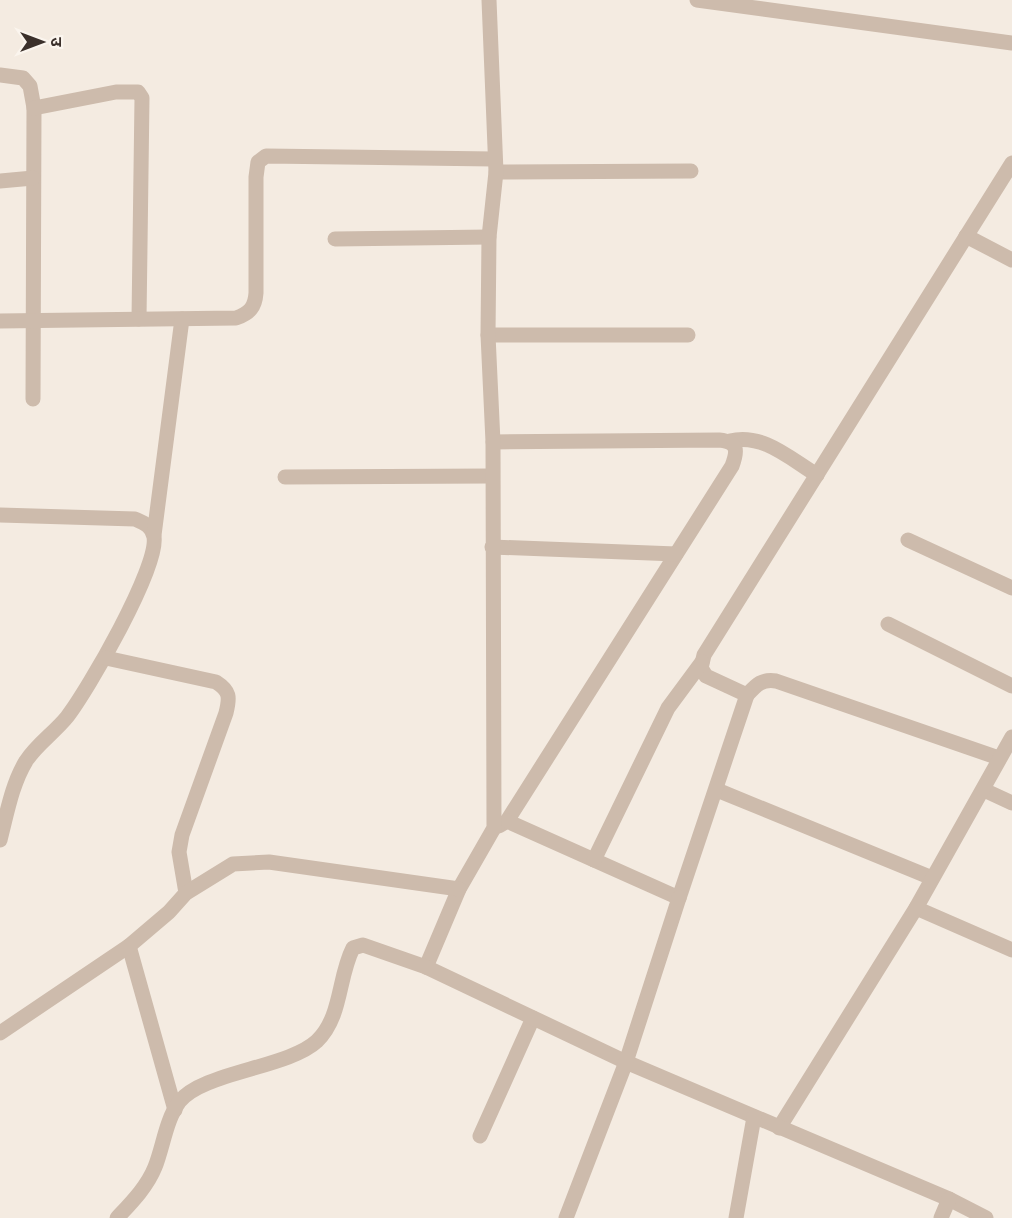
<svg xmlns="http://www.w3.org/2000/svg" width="1012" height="1218" viewBox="0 0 1012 1218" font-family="'Sofia Sans Condensed','Noto Sans Devanagari',sans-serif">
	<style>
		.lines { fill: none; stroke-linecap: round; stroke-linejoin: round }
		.street { stroke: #cdbbac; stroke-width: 15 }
	</style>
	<rect width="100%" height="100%" fill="#f4ebe1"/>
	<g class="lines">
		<g class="street">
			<polyline points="697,0 1012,43"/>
			<polyline points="0,75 23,78 30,86 34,108 33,399"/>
			<polyline points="34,108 116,92 138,92 142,98 139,319"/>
			<polyline points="496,172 691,171"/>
			<polyline points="0,181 33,178"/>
			<polyline points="966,236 1012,260"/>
			<polyline points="335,239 489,237"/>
			<path d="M 0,321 L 236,318 C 250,313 255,307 256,293 L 256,177 L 258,162 L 266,156 L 494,159"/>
			<polyline points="488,335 688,335"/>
			<path d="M 730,441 C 763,433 789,458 817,475"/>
			<path d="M 493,442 L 719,440 C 738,442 738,450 732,466 L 507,821 L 499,826"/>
			<polyline points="285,477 491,476"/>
			<path d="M 0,515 L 135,519 C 144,523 152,526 154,537 C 159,567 88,690 67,717 C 54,733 37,744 26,761 C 12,784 7,813 0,840"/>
			<polyline points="154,535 182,319"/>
			<polyline points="908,540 1012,588"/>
			<polyline points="492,547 676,554"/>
			<polyline points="888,624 1012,686"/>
			<path d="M 106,658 L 216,682 C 230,691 230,697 226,713 L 182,835 L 179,852 L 186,893"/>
			<path d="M 747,695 C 757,684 762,679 776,681 L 999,758"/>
			<polyline points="717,790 932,878"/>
			<polyline points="984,790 1012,803"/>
			<polyline points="507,821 679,898 747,695 706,676 701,668 704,655 1012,163"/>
			<polyline points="594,860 668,708 702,662"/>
			<polyline points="916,908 1012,950"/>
			<polyline points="129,946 175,1110"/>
			<polyline points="426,967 459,889 494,828 493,442 488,335 489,237 496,172 489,0"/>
			<polyline points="0,1033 129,946 169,912 186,893 233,864 269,862 459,889"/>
			<polyline points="779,1128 916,908 1012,737"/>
			<polyline points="480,1136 533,1018"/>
			<path d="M 117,1218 C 131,1203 147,1187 155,1167 C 163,1147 166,1120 179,1102 C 202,1072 288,1068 317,1041 C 342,1017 338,977 353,948 L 363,945 L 426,967 L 626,1062 L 949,1199 L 986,1218"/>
			<polyline points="566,1218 626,1062 679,898"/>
			<polyline points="736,1218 754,1117"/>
			<polyline points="941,1218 949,1199"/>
		</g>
	</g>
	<g transform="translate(42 42) rotate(90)" stroke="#fbf5ee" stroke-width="4.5" paint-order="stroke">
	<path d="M0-4.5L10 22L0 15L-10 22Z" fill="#3b302b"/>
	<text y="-9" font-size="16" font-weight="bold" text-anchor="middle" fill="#3b302b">उ</text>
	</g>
</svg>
